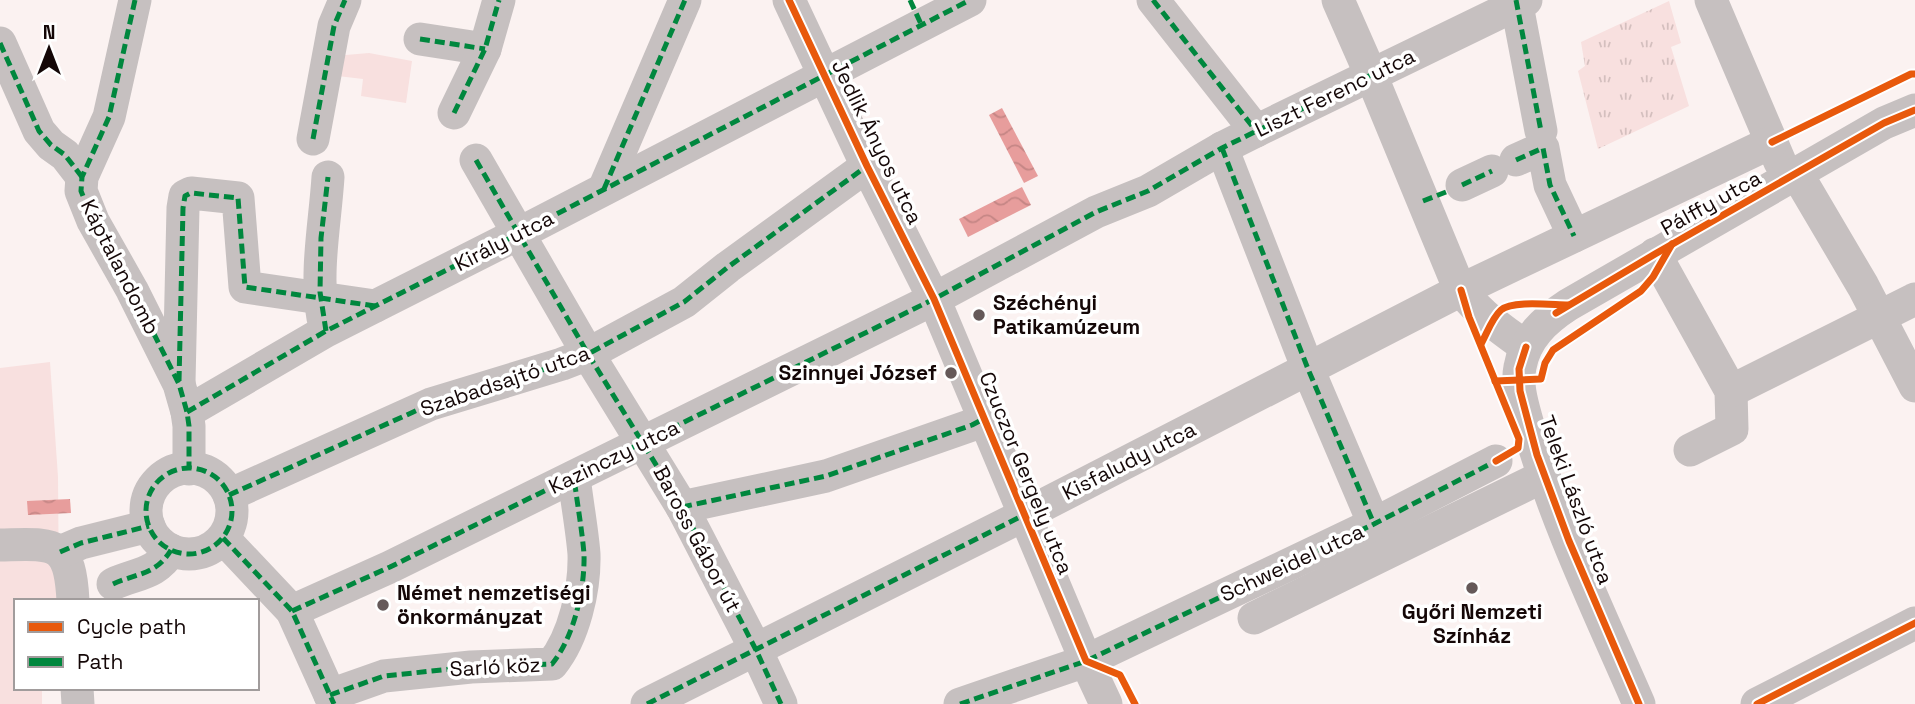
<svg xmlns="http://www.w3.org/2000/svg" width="1915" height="704" viewBox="0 0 1915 704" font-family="'Space Grotesk',sans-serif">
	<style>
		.grass { fill: #f8e0df }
		.park { fill: url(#park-tufts) }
		.water { fill: url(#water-waves) }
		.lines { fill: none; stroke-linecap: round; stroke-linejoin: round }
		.minor { stroke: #c6c0c0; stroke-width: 33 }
		.quiet { stroke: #00873e; stroke-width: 5; stroke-dasharray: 10 5; stroke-linecap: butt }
		.cycleway-casing { stroke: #fff; stroke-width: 11 }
		.cycleway { stroke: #e8590c; stroke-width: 7 }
		.poi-dot { fill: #655959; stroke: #fff; stroke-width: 2.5 }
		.labels { text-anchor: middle; stroke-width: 7; stroke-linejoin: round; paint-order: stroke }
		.street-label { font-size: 21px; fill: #140707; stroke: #fff }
		.poi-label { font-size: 21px; font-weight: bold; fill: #140707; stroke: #fff; text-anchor: start }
	</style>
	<defs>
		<pattern id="park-tufts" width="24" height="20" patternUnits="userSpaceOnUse" patternTransform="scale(1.75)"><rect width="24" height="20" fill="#f8e0df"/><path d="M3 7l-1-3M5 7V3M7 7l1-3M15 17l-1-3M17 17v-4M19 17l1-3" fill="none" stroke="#d4bfbe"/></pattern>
		<pattern id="water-waves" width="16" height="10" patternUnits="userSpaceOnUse" patternTransform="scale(1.75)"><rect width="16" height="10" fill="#e79d9c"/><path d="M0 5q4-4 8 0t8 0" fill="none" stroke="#c58685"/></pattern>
	</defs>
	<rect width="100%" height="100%" fill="#fbf2f1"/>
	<g class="grass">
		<polygon points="369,53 412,61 406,103 361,96 363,79 329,75 334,56"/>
		<polygon points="50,362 58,477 59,601 16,601 16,688 42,688 42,704 0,704 0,368"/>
	</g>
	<polygon class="park" points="1669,1 1681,43 1671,47 1689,106 1598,149 1578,71 1585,66 1581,42"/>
	<g class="water">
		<polygon points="1002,108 1038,176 1024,183 989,115"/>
		<polygon points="1022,187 1031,205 968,237 959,219"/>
		<polygon points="70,499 71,513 28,515 27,501"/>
	</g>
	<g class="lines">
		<g class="minor">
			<polyline points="135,0 109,117 82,177 81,191 93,221 132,290 179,384 187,412 189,426 189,469"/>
			<polyline points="789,0 867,166 934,299 1086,661 1106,704"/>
			<polyline points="1153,0 1256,131"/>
			<path d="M 1338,0 L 1371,75 L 1457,283 C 1474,311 1500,328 1526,347"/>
			<polyline points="1516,0 1541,131"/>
			<polyline points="1711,0 1780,162"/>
			<polyline points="420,39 485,49"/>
			<polyline points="0,43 39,131 51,145 65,155 82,177"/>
			<polyline points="454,113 485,49 499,0"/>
			<polyline points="313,139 334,26 345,0"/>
			<polyline points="1222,148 1308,369 1374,524"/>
			<polyline points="476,160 588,354 682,507 756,650 781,704"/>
			<polyline points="1516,160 1543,148 1550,185 1574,236"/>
			<polyline points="1797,174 1863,286 1915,386"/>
			<polyline points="1462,185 1492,171"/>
			<polyline points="604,189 685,0"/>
			<polyline points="1655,254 1731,391 1732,429 1690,450"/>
			<path d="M 323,318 C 315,271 325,224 328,177"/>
			<polyline points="179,382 183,208 185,196 191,193 238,198 245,287 375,306"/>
			<polyline points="1731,391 1915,299"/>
			<polyline points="187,412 326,331 518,234 970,0"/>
			<circle cx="189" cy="511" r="43"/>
			<polyline points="229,495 431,404 562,364 588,354 684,302 728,267 867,166"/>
			<polyline points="682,507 826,476 972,425 985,418"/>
			<polyline points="223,538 292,611 334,704"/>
			<path d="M 0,545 C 54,544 70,539 73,601"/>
			<polyline points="60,552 81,543 149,526"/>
			<path d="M 113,584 C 137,573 156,575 171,550"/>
			<polyline points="292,611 390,567 934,299 1096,212 1148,191 1222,148 1256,131 1526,0"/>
			<polyline points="1254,618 1544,476"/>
			<polyline points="77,688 78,704"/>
			<path d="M 330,695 L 384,676 L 471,667 L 552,664 C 574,637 585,589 584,554 C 582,529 577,503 574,477"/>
			<polyline points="647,704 1024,515 1461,290 1772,142"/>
			<polyline points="960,704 1086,661 1374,524 1496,461"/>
			<path d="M 1639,704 C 1600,614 1554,519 1528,425 C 1523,406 1516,386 1520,367 C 1525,338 1545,320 1568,305 L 1884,123 L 1915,110"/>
			<polyline points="1757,704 1915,623"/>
		</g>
		<g class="quiet">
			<polyline points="135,0 109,117 82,177 81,191 93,221 132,290 179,384 187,412 189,426 189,469"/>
			<polyline points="910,0 921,24"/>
			<polyline points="1153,0 1256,131"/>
			<polyline points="1516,0 1541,131"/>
			<polyline points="420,39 485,49"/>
			<polyline points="0,43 39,131 51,145 65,155 82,177"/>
			<polyline points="454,113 485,49 499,0"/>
			<polyline points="313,139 334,26 345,0"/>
			<polyline points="1222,148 1308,369 1374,524"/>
			<polyline points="476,160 588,354 682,507 756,650 781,704"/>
			<polyline points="1516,160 1543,148 1550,185 1574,236"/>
			<polyline points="1462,185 1492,171"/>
			<polyline points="604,189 685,0"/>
			<polyline points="1423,201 1446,192"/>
			<polyline points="326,331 320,292 321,238 328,177"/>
			<polyline points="179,381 183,208 185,196 191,193 238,198 245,287 375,306"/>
			<polyline points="187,412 326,331 518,234 970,0"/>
			<circle cx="189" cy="511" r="43"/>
			<polyline points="229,495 431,404 562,364 588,354 684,302 728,267 867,166"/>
			<polyline points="682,507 826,476 972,425 985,418"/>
			<polyline points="223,538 292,611 334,704"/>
			<polyline points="60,552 81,543 149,526"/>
			<path d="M 113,584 C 137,573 156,575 171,550"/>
			<polyline points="292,611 390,567 934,299 1096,212 1148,191 1222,148 1371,75"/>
			<path d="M 330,695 L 384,676 L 471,667 L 552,664 C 574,637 585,589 584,554 C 582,529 577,503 574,477"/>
			<polyline points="647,704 1024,515 1022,510"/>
			<polyline points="960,704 1086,661 1374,524 1496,461"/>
		</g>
		<g class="cycleway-casing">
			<g id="cycleway">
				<polyline points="789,0 867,166 934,299 1086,661 1120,675 1135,704"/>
				<polyline points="1772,142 1911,74 1915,74"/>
				<polyline points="1461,290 1469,317 1519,439 1518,448 1496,461"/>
				<polyline points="1556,313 1655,254 1884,123 1915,110"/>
				<path d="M 1481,344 C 1487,333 1492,318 1501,310 C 1512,300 1553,305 1568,305"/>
				<polyline points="1526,347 1519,369 1520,391 1537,455 1569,541 1639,704"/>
				<polyline points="1495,381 1541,379 1545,363 1553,350 1641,291 1653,277 1672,244"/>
				<polyline points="1757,704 1915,623"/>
			</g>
		</g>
		<use href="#cycleway" class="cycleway"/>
	</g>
	<g class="poi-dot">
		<circle cx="979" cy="315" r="7"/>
		<circle cx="951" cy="373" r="7"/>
		<circle cx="1472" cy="588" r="7"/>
		<circle cx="383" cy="605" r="7"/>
	</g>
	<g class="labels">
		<g class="street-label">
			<text transform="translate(1335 93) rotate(-26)" y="7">Liszt Ferenc utca</text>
			<text transform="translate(877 142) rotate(64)" y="7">Jedlik Ányos utca</text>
			<text transform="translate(1711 203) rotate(-29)" y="7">Pálffy utca</text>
			<text transform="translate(504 241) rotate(-27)" y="7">Király utca</text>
			<text transform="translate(120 267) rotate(63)" y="7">Káptalandomb</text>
			<text transform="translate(505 381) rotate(-19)" y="7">Szabadsajtó utca</text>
			<text transform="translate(614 457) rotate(-26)" y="7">Kazinczy utca</text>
			<text transform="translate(1129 461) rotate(-27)" y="7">Kisfaludy utca</text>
			<text transform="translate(1026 473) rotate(68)" y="7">Czuczor Gergely utca</text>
			<text transform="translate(1576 500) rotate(70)" y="7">Teleki László utca</text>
			<text transform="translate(697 539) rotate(62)" y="7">Baross Gábor út</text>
			<text transform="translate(1292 563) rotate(-25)" y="7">Schweidel utca</text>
			<text transform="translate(495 667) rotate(-3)" y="7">Sarló köz</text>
		</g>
		<g class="poi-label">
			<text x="993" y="310">Széchényi<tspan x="993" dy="24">Patikamúzeum</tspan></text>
			<text x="937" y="380" text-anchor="end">Szinnyei József</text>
			<text x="397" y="600">Német nemzetiségi<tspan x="397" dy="24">önkormányzat</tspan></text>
			<text x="1472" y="619" text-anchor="middle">Győri Nemzeti<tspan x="1472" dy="24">Színház</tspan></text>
		</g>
	</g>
	<rect x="14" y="599" width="245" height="91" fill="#ffffff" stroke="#a19c9c" stroke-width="2"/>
	<rect x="28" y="622" width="35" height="10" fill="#e8590c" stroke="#a19c9c" stroke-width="2"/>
	<text x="77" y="634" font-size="21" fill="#140707">Cycle path</text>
	<rect x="28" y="657" width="35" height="10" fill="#00873e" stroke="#a19c9c" stroke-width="2"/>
	<text x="77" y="669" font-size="21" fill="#140707">Path</text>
	<g transform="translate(49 49)" stroke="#ffffff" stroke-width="5" paint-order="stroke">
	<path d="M0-5L12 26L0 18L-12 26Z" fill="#140707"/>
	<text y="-10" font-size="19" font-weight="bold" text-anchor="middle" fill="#140707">N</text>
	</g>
</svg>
